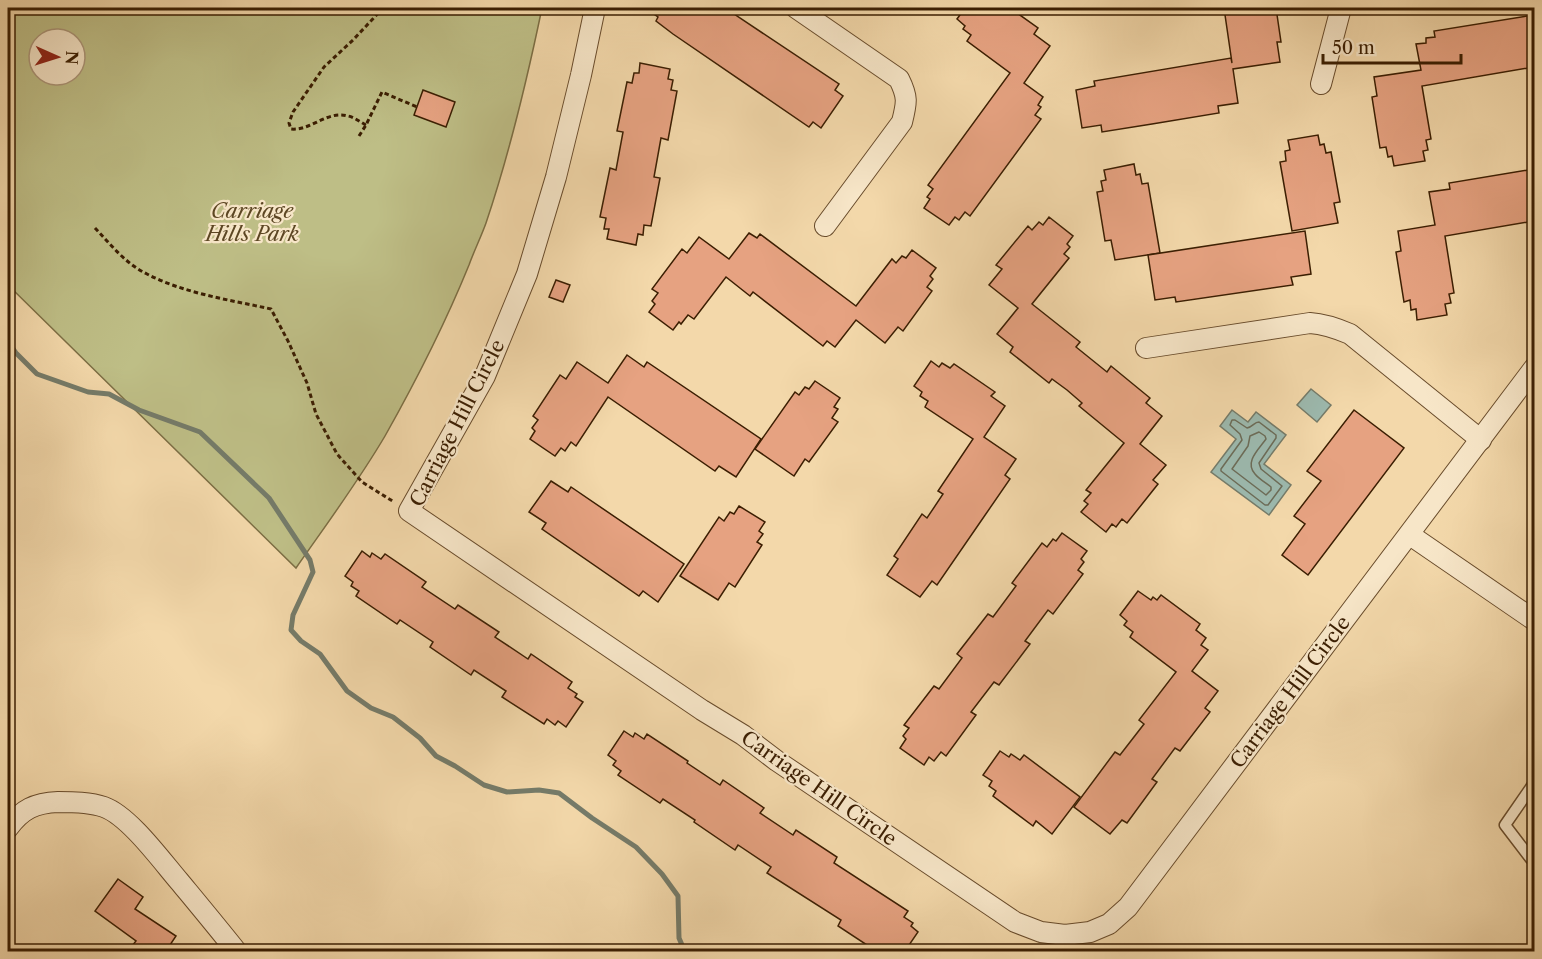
<svg xmlns="http://www.w3.org/2000/svg" width="1542" height="959" viewBox="0 0 1542 959" font-family="'Libre Caslon Text',serif">
	<style>
		.green { fill: #bebe86; stroke: #7c6e44; stroke-width: 1.5; fill-rule: evenodd }
		.water { fill: #9cb9ae; stroke: #757b69; stroke-width: 1.5 }
		.lines { fill: none; stroke-linecap: round; stroke-linejoin: round }
		.shore { stroke: #6c6c58; stroke-width: 1.5 }
		.stream { stroke: #757b69; stroke-width: 5 }
		.building { fill: #e6a281; stroke: #3b1e02; stroke-width: 1.5 }
		.service-casing { stroke: #694c2c; stroke-width: 13 }
		.minor-casing { stroke: #694c2c; stroke-width: 22 }
		.path { stroke: #3b1e02; stroke-width: 3; stroke-dasharray: 4.5 3; stroke-linecap: butt }
		.service { stroke: #f7e6c8; stroke-width: 10 }
		.minor { stroke: #f7e6c8; stroke-width: 20 }
		.labels { text-anchor: middle; stroke-width: 4.5; stroke-linejoin: round; paint-order: stroke }
		.park-label { font-size: 20px; font-style: italic; fill: #5c4623; stroke: #f7e6c8 }
		.street-label { font-size: 20px; fill: #3b1e02; stroke: #f7e6c8 }
	</style>
	<rect width="100%" height="100%" fill="#f3d8aa"/>
	<filter id="stains"><feTurbulence type="fractalNoise" baseFrequency=".00333" numOctaves="4"/><feColorMatrix values="0 0 0 0 .2 0 0 0 0 .09 0 0 0 0 .02 0 0 0 .5 -.17"/></filter>
	<radialGradient id="worn" r=".72"><stop offset=".6" stop-color="#630" stop-opacity="0"/><stop offset="1" stop-color="#630" stop-opacity=".3"/></radialGradient>
	<path class="green" d="M 8,8 L 542,8 C 527,80 510,152 486,223 C 481,237 474,251 469,265 C 445,324 416,381 385,436 C 358,482 326,525 296,568 L 8,285 ZM 39,39 L 75,39 L 75,75 L 39,75 Z"/>
	<g class="water">
		<polygon points="1311,389 1331,405 1317,422 1297,405"/>
		<polygon points="1232,410 1248,422 1256,412 1286,435 1264,464 1291,485 1269,515 1211,472 1236,439 1220,426"/>
	</g>
	<g class="lines">
		<g class="shore">
			<path d="M 1232,420 L 1235,420 L 1247,428 C 1253,427 1254,422 1259,422 L 1276,435 L 1276,438 L 1259,463 L 1261,469 L 1282,486 L 1268,505 L 1265,505 L 1221,471 L 1221,469 L 1242,440 L 1240,434 L 1230,425 Z"/>
			<path d="M 1259,432 L 1265,436 L 1266,439 C 1259,449 1244,462 1255,474 C 1259,479 1266,483 1271,487 L 1271,490 L 1266,495 L 1232,469 L 1248,446 L 1250,436 Z"/>
		</g>
		<g class="stream">
			<polyline points="8,14 12,8"/>
			<polyline points="8,342 16,353 37,374 88,392 109,394 139,410 200,432 269,498 310,560 313,572 293,615 291,630 301,641 320,654 347,691 371,708 393,717 420,738 436,756 455,766 484,785 507,792 539,790 559,793 592,818 636,847 662,874 678,896 679,938 685,952"/>
		</g>
	</g>
	<g class="building">
		<polygon points="645,8 725,8 839,84 835,90 843,96 821,128 813,122 809,127 673,34 656,21 658,17"/>
		<polygon points="965,8 1010,8 1038,28 1034,34 1050,46 1024,83 1043,97 1038,105 1041,107 1035,115 1041,119 970,216 965,212 959,220 955,217 949,225 924,208 930,199 927,197 933,189 928,185 1010,73 967,41 971,35 963,29 965,26 957,19"/>
		<polygon points="1224,8 1276,8 1281,42 1277,42 1280,62 1233,69 1238,103 1218,106 1219,113 1152,124 1102,132 1101,125 1082,128 1076,90 1095,86 1094,81 1231,58 1232,63"/>
		<polygon points="1534,15 1534,67 1422,86 1431,139 1426,140 1428,150 1423,151 1425,161 1394,166 1392,156 1388,157 1386,147 1380,148 1372,97 1377,96 1374,77 1421,70 1416,44 1426,43 1426,38 1435,37 1434,31"/>
		<polygon points="640,63 670,69 668,79 673,80 671,90 677,91 668,140 661,138 654,177 660,178 651,226 644,225 643,235 638,234 636,245 607,239 609,229 604,229 606,218 600,217 610,168 616,170 623,132 617,131 627,82 632,83 634,73 639,73"/>
		<polygon points="423,90 455,102 446,127 414,115"/>
		<polygon points="1318,135 1320,145 1324,144 1326,153 1331,152 1340,202 1334,203 1338,223 1292,231 1280,162 1286,161 1285,151 1290,150 1288,140"/>
		<polygon points="1134,164 1136,175 1140,174 1142,184 1148,183 1160,253 1115,260 1111,240 1105,241 1097,192 1103,191 1101,181 1106,180 1104,170"/>
		<polygon points="1534,169 1534,221 1445,236 1454,293 1449,294 1451,303 1445,304 1447,315 1417,320 1416,309 1411,310 1410,300 1404,302 1396,252 1401,251 1398,231 1435,225 1429,192 1450,189 1449,183"/>
		<polygon points="1049,217 1073,236 1067,244 1070,247 1064,254 1069,258 1032,304 1080,342 1076,347 1107,372 1111,366 1150,398 1146,403 1162,416 1140,444 1166,465 1153,480 1158,484 1127,523 1122,519 1116,527 1112,524 1106,532 1081,512 1088,504 1084,501 1091,493 1086,490 1124,443 1079,406 1082,403 1067,390 1052,379 1049,383 1010,352 1013,347 997,334 1018,308 989,285 1002,269 996,265 1028,226 1032,230 1039,222 1043,225"/>
		<polygon points="1305,231 1311,274 1291,277 1293,285 1176,302 1175,297 1155,300 1148,255"/>
		<polygon points="749,233 757,238 760,234 856,306 892,259 896,263 902,256 906,258 912,250 936,268 930,276 933,279 927,287 932,291 903,331 898,327 885,343 856,320 835,347 827,341 823,346 753,292 750,296 726,277 694,319 688,315 681,324 679,322 673,330 649,312 655,304 652,301 658,293 652,289 682,249 687,253 699,237 729,259"/>
		<polygon points="556,280 570,285 563,302 549,297"/>
		<polygon points="627,355 644,367 647,362 761,439 736,477 719,466 715,471 608,397 576,446 571,442 565,451 561,448 555,456 530,439 535,431 532,428 538,420 533,416 560,375 566,379 577,362 608,383"/>
		<polygon points="931,361 939,367 942,363 950,368 954,364 995,392 991,396 1005,406 984,437 1016,459 1005,475 1010,479 981,521 937,585 932,581 920,597 887,575 898,559 894,556 922,514 927,518 943,494 938,491 973,439 925,407 928,401 920,396 922,392 914,386"/>
		<polygon points="815,381 840,398 834,407 838,409 832,418 838,422 809,462 805,459 794,476 755,449 795,392 799,395 805,387 809,389"/>
		<polygon points="1354,410 1404,448 1308,575 1282,555 1305,524 1294,516 1321,481 1307,471"/>
		<polygon points="551,481 568,492 571,487 684,564 658,602 643,591 639,596 542,529 546,523 529,512"/>
		<polygon points="739,506 765,522 759,531 763,534 757,542 762,545 735,587 729,583 718,600 680,576 719,517 724,521 730,512 734,514"/>
		<polygon points="1062,533 1087,551 1081,559 1084,562 1078,570 1083,574 1053,614 1048,610 1025,641 1030,644 999,685 994,682 971,712 976,715 946,756 941,752 934,761 929,757 924,765 900,748 906,739 903,736 909,728 904,725 934,686 939,689 962,658 957,654 988,614 993,617 1016,586 1012,583 1042,543 1047,547 1053,539 1056,541"/>
		<polygon points="362,551 370,557 372,553 381,559 385,554 426,582 422,587 455,609 458,605 499,632 495,637 528,659 531,654 572,682 568,688 577,694 575,697 583,702 566,727 558,721 555,725 547,719 544,724 502,697 506,691 474,670 471,675 430,647 433,642 400,620 397,624 356,596 359,591 351,586 353,582 345,576"/>
		<polygon points="1138,591 1151,600 1153,597 1157,600 1161,595 1200,624 1196,630 1206,638 1201,645 1208,650 1192,671 1218,691 1205,708 1210,712 1180,751 1175,748 1152,779 1157,782 1127,823 1122,820 1110,834 1074,807 1115,752 1120,755 1144,724 1139,720 1176,672 1130,637 1133,632 1124,625 1127,621 1120,615"/>
		<polygon points="624,731 633,737 635,733 644,739 647,734 688,761 687,763 720,785 723,780 764,808 760,813 793,835 796,830 837,857 834,863 908,911 904,917 913,923 911,926 918,932 905,951 876,951 838,926 841,920 767,873 771,867 738,845 735,850 694,822 695,820 663,799 660,803 618,775 621,771 613,765 616,761 608,755"/>
		<polygon points="1000,751 1009,757 1011,754 1020,760 1024,755 1080,797 1052,834 1036,821 1033,826 993,796 996,791 989,786 992,781 983,775"/>
		<polygon points="118,879 143,897 135,909 176,936 166,951 128,951 136,941 95,911"/>
	</g>
	<g class="lines">
		<g class="service-casing">
			<polyline id="service" points="1534,783 1505,825 1531,859 1534,862"/>
		</g>
		<g class="minor-casing">
			<g id="minor">
				<polyline points="595,8 581,75 556,177 527,274 485,376 409,511 702,710 743,735 777,761 1015,922 1041,932 1065,935 1090,932 1109,924 1128,907 1534,368"/>
				<path d="M 796,8 L 899,79 C 908,97 907,102 902,122 L 825,226"/>
				<polyline points="1321,84 1341,8"/>
				<path d="M 1146,348 L 1310,323 C 1325,324 1336,328 1350,334 L 1481,440"/>
				<polyline points="1410,535 1534,620"/>
				<path d="M 8,828 C 22,809 35,803 58,802 C 73,802 90,802 104,807 C 129,816 161,860 179,881 C 198,904 218,928 237,952"/>
			</g>
		</g>
		<g class="path">
			<path d="M 366,125 C 360,122 354,117 348,116 C 327,110 311,131 291,129 L 289,123 L 293,112 L 324,67 L 353,40 L 383,8"/>
			<polyline points="359,136 366,125 382,92 417,107"/>
			<path d="M 95,228 C 111,245 126,264 147,274 C 183,293 230,300 271,309 L 288,341 L 307,383 L 316,414 L 337,454 L 362,482 L 394,502"/>
		</g>
		<use href="#service" class="service"/>
		<use href="#minor" class="minor"/>
	</g>
	<g class="labels">
		<g class="park-label">
			<text x="252" y="218">Carriage<tspan x="252" dy="23">Hills Park</tspan></text>
		</g>
		<g class="street-label">
			<text transform="translate(457 423) rotate(-63)" y="7">Carriage Hill Circle</text>
			<text transform="translate(1290 692) rotate(-53)" y="7">Carriage Hill Circle</text>
			<text transform="translate(819 788) rotate(35)" y="7">Carriage Hill Circle</text>
		</g>
	</g>
	<rect width="1542" height="959" fill="none" stroke="#f3d8aa" stroke-width="30"/>
	<rect x="9" y="9" width="1524" height="941" fill="none" stroke="#3b1e02" stroke-width="3"/>
	<rect x="15" y="15" width="1512" height="929" fill="none" stroke="#3b1e02" stroke-width="1.5"/>
	<g transform="translate(57 57) rotate(93)"><circle r="28" fill="#f7e6c8" stroke="#ac9679" stroke-width="1.5"/>
	<path d="M0-4.5L10 22L0 15L-10 22Z" fill="#8f2418"/>
	<text y="-9" font-size="16" font-weight="bold" text-anchor="middle" fill="#3b1e02">N</text>
	</g>
	<path d="M1323 54v9h138v-9" fill="none" stroke="#3b1e02" stroke-width="3"/>
	<text x="1332" y="54" font-size="18" fill="#3b1e02" stroke="#f7e6c8" stroke-width="4.5" paint-order="stroke">50 m</text>
	<rect width="100%" height="100%" filter="url(#stains)"/>
	<rect width="100%" height="100%" fill="url(#worn)"/>
</svg>
